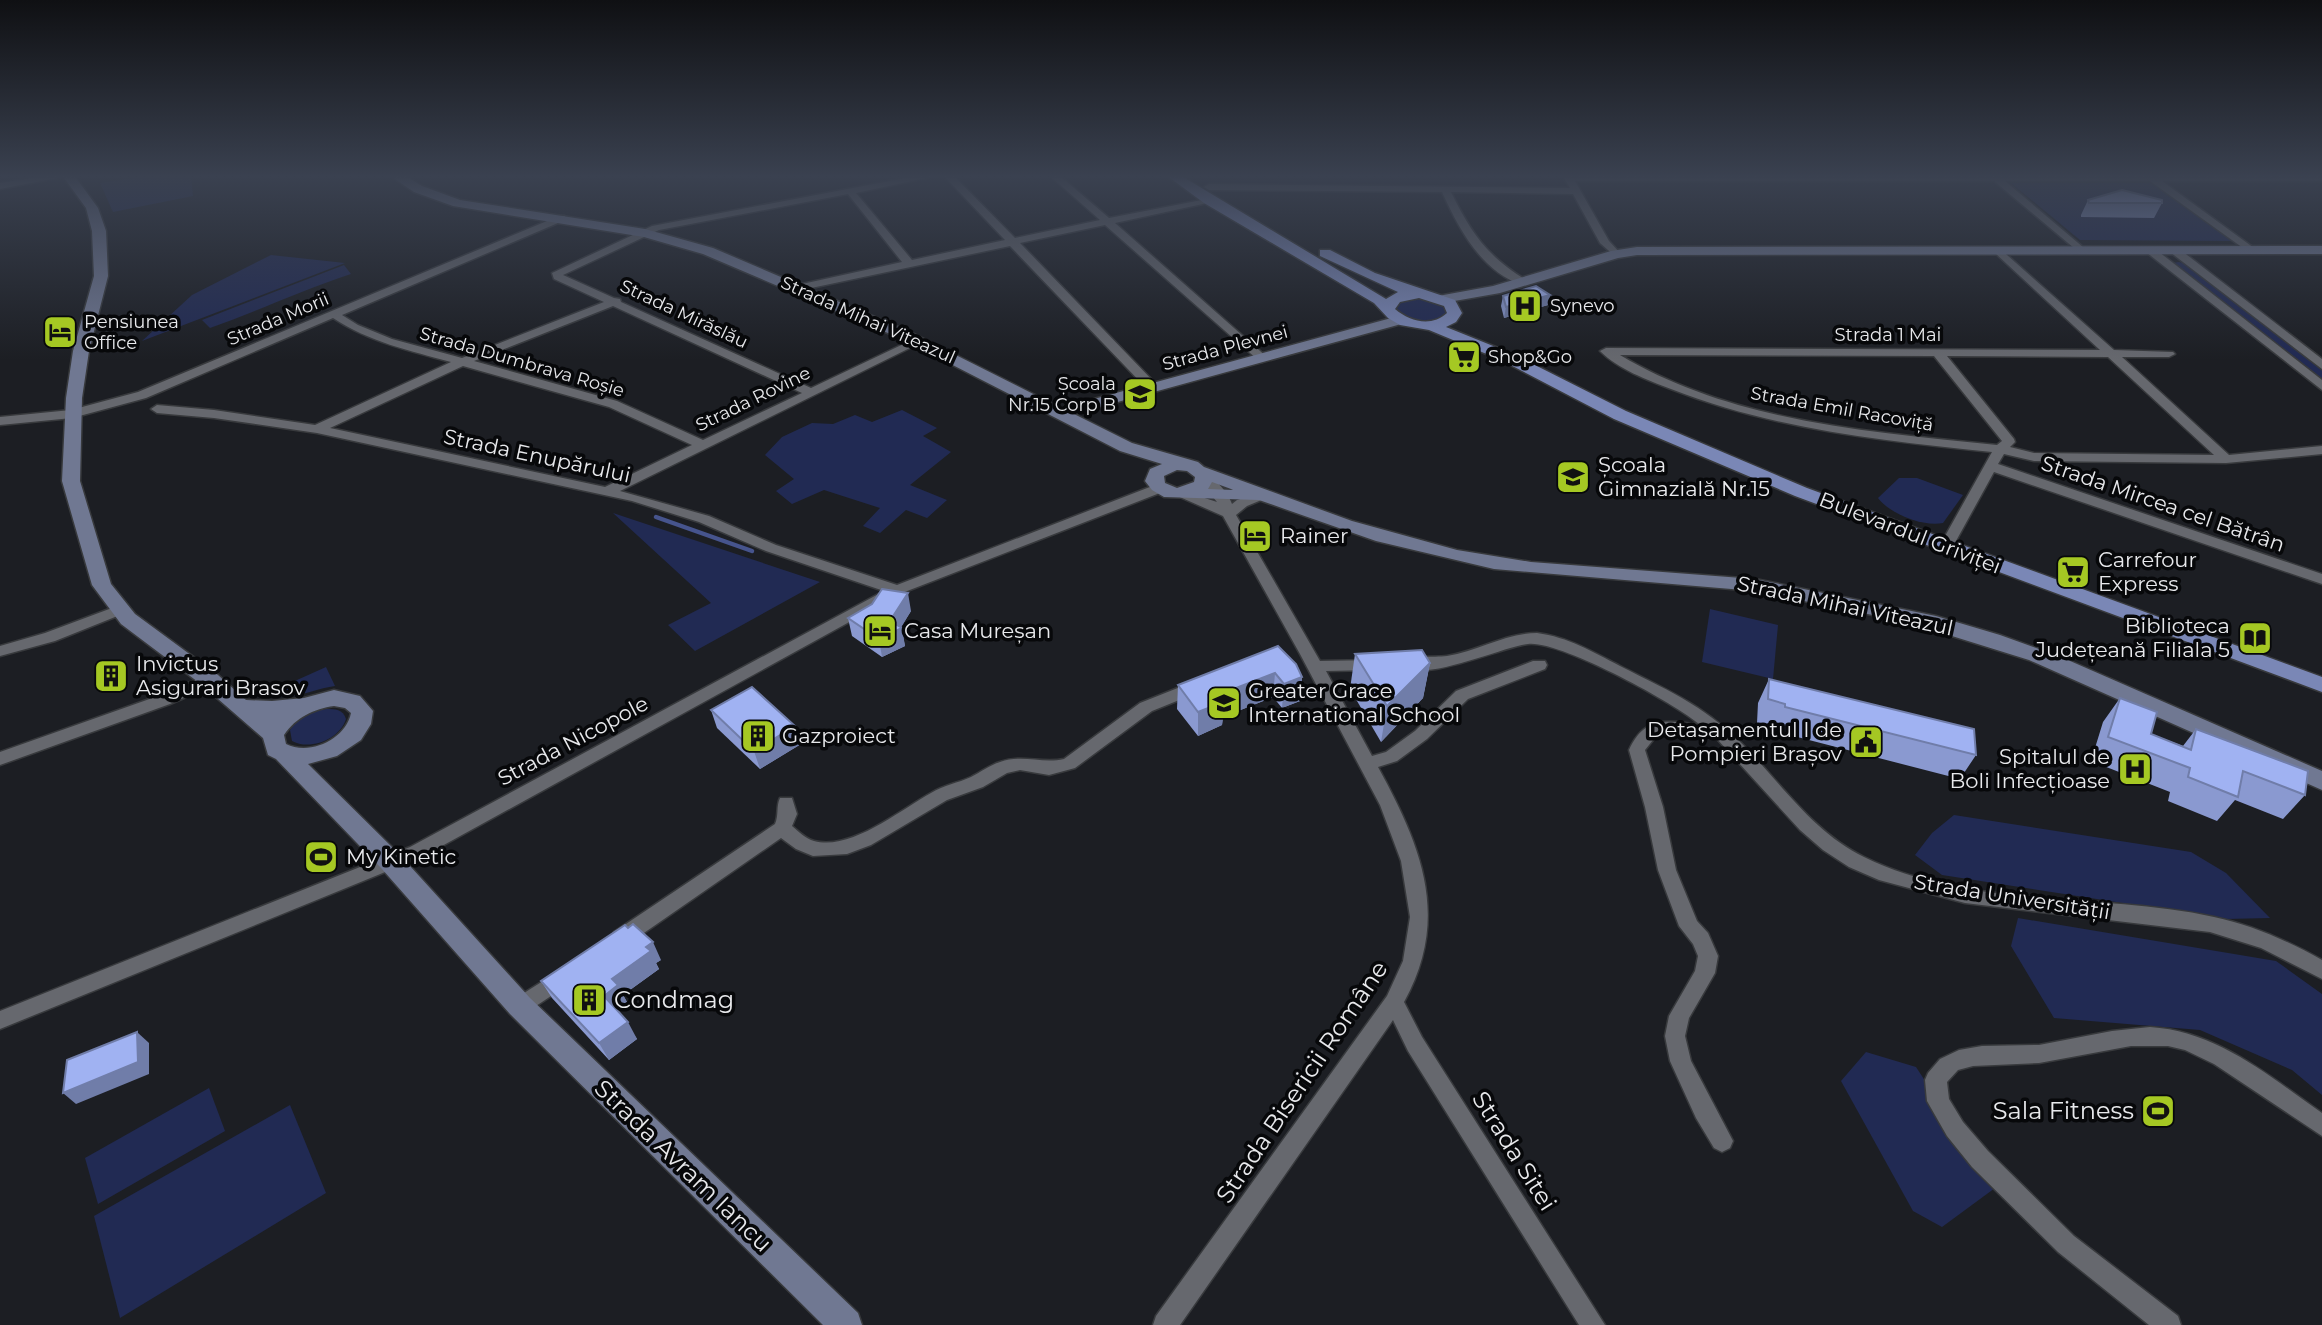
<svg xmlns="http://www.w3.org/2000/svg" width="2322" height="1325" viewBox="0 0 2322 1325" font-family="Montserrat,sans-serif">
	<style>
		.green { fill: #212a53 }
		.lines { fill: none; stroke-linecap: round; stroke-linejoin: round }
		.stream { stroke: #46548d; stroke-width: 4.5 }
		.street-casing { stroke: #383a3d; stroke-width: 3 }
		.secondary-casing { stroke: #383a3d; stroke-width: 3 }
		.primary-casing { stroke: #383a3d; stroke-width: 3 }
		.street { fill: #66686e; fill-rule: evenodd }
		.secondary { fill: #707892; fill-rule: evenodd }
		.primary { fill: #7a87b6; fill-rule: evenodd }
		.wall { fill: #8a99d0 }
		.shaded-wall { fill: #707da9 }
		.building { fill: #a0b2f2; stroke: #707da9; stroke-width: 2 }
		.labels { text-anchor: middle; stroke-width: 7; stroke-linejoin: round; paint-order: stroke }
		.far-poi-label { font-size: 18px; fill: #e8e9ec; stroke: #07080a; text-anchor: start }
		.far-street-label { font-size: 18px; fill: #e8e9ec; stroke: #07080a }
		.street-label { font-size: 21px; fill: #e8e9ec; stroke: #07080a }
		.poi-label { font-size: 21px; fill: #e8e9ec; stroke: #07080a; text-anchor: start }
		.near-poi-label { font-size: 24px; fill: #e8e9ec; stroke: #07080a; text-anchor: start }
		.near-street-label { font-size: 24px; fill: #e8e9ec; stroke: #07080a }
	</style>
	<rect width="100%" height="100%" fill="#1c1e23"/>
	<g class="green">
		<polygon points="152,175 191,175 193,196 113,212 100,183"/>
		<polygon points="2011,183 2152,183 2232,241 2080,240"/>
		<polygon points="271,255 345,263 142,341 192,295"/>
		<polygon points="2179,262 2190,265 2322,367 2322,383 2172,263"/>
		<path d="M 344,265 L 351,274 C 302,290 258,311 210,328 L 202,320 Z"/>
		<path d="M 1420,297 L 1442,303 L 1448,311 L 1447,315 C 1430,324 1408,325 1395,309 L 1399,301 Z"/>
		<polygon points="902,410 937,428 923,436 951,452 910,485 947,500 927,518 906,510 880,533 863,526 880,508 824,490 792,504 776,491 794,479 765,455 782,437 812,423 833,424 855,415 872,422"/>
		<path d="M 1899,478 L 1917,478 L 1963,495 L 1943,523 C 1923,527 1890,514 1878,498 Z"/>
		<polygon points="613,513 820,582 695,651 668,625 711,603"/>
		<polygon points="1710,609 1778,625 1773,679 1702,662"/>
		<path d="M 326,667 L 335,686 C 316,688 285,704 268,693 Z"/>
		<path d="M 326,709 C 335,709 343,709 346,719 C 340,739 310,751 292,741 L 290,730 C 298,717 311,711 326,709 Z"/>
		<polygon points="1954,815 2191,852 2226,873 2270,918 2226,919 1942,875 1915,855 1932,833"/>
		<polygon points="2018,918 2276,961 2322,994 2322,1095 2292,1070 2200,1030 2054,1018 2011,946"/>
		<polygon points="1866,1052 1916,1067 1995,1188 1942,1227 1913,1211 1841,1081"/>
		<polygon points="209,1088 225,1131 98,1204 85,1158"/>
		<polygon points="290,1105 326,1193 120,1318 94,1216"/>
	</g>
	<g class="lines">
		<polyline class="stream" points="656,517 752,551"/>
		<g class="street-casing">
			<g id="street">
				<polygon points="51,175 73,175 0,189 0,183"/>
				<path d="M 921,175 L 940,175 L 856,193 L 912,260 L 1005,240 L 943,175 L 953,175 L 1015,238 L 1100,220 L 1049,175 L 1059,175 L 1109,218 L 1212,198 L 1212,202 L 1115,223 L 1268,358 L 1262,362 L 1258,360 L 1105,225 L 1020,243 L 1156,384 L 1156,390 L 1148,390 L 1010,246 L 797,291 L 792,288 L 793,286 L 902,262 L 848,194 L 659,230 L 563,275 L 614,298 L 620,299 L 621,302 L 811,388 L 914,339 L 924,341 L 620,491 L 709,516 L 776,545 L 897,585 L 1155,485 L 1165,485 L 1165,491 L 902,593 L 422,857 L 0,1029 L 0,1011 L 410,847 L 884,591 L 766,551 L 699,522 L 632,501 L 317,433 L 214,418 L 157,413 L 151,409 L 157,405 L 214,410 L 315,425 L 451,362 C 411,351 369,342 333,318 L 146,398 L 72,418 L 0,425 L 0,417 L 71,410 L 138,392 L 559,216 L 565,216 L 565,220 L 342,315 L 358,325 L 392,339 L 462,358 L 604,302 L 554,279 L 552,273 L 652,226 ZM 613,306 L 802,393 L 703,440 L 617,401 L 474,361 ZM 463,366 L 609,407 L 692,445 L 605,487 L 330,428 Z"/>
				<path d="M 1569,175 L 2322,175 L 2322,181 L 2162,181 L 2254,248 L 2254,252 L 2250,253 L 2150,181 L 2005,181 L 2084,248 L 2084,252 L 2080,253 L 1994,181 L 1575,181 L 1609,241 L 1621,254 L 1616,257 L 1600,243 L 1573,194 L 1451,192 C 1471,233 1487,256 1526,280 L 1526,284 L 1522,285 C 1481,271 1459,229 1442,192 L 1209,190 L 1204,187 L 1209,184 L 1570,188 L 1564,178 Z"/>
				<path d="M 1998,247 L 2114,350 L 2173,352 L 2175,354 L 2169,357 L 2122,357 L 2229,455 L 2322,446 L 2322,454 L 2226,463 L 2034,461 L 2004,454 L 1998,464 L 2322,574 L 2322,584 L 1994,472 L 1951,550 L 1941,550 L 1939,547 L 1992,452 C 1883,441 1773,429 1671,389 C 1647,380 1618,369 1600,351 L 1606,348 L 2100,350 L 1994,252 L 1994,248 ZM 1620,355 L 1934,356 L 2002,441 L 1997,445 C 1870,432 1732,422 1620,355 ZM 1947,356 L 2108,357 L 2214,455 L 2034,453 L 2010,447 L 2015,442 L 2014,439 Z"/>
				<polygon points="2146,248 2154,248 2322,380 2322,390 2146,252"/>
				<polygon points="2170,248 2178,248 2322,359 2322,369 2170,252"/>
				<path d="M 1205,475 C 1217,479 1228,493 1232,504 L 1237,500 L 1264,492 L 1271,496 L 1247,506 L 1236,515 L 1320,661 L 1375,660 L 1383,665 L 1375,670 L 1326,671 L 1372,756 L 1386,752 L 1415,731 L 1456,691 L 1533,661 L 1545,661 L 1547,665 L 1545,669 L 1468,699 L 1427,739 L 1397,761 L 1378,767 C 1421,846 1451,917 1404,1002 L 1422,1037 L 1605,1325 L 1579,1325 L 1408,1051 L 1393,1020 L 1180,1325 L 1153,1325 L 1156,1316 L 1387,996 L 1403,961 L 1410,917 L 1401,861 L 1380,805 L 1300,654 L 1223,516 L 1173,494 L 1180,490 L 1217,502 L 1198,479 Z"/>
				<polygon points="120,605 128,610 125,613 55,641 0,656 0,646 45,633"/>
				<path d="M 1537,633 C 1568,637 1593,652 1620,666 C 1675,694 1708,707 1752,754 C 1786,791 1818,835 1864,857 C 1972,910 2100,892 2214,917 C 2252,925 2288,941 2322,960 L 2322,979 L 2261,948 L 2210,932 L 1965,903 L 1879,880 L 1849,867 L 1823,850 L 1800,830 L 1717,739 L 1672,733 L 1657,735 L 1645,750 L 1663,807 L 1676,870 L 1697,921 L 1708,933 L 1718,956 L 1715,973 L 1689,1018 L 1685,1036 L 1691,1061 L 1733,1141 L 1730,1148 L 1722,1152 L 1714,1148 L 1696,1118 L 1670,1061 L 1665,1036 L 1669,1016 L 1695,971 L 1698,956 L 1693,944 L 1679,926 L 1658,870 L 1645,807 L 1629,750 C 1644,716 1667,720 1700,725 C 1675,703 1559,640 1528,644 C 1504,646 1417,686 1400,664 C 1408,654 1434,658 1447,656 C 1478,651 1506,633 1537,633 Z"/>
				<polygon points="210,674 218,680 216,684 170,704 0,765 0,752 158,696"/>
				<path d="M 1198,680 L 1206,686 L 1204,690 L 1152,711 L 1075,768 L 1049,775 L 1020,770 L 1007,773 L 983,787 L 947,800 L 871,845 L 847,854 L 813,856 L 796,849 L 781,838 L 628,944 L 621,946 L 614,944 L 611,938 L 614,932 L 775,824 C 779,815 776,806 780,798 L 792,798 L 797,814 L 792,826 C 798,831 806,839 814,841 C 851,851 900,810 931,793 C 944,785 958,783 971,777 C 981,772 990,765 1000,762 C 1022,754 1042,764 1064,759 L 1140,703 Z"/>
				<polygon points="562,969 569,972 572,978 569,984 527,1012 520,1015 513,1012 510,1006 513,1000"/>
				<path d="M 2150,1027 C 2217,1031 2269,1076 2322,1113 L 2322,1136 L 2214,1064 L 2185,1050 L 2168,1046 L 2131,1046 L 2039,1063 L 1973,1066 L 1958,1070 L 1947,1082 L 1949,1099 L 1963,1122 L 1988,1151 L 2074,1236 L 2178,1316 L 2181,1325 L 2149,1325 L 2058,1252 L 1972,1167 L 1947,1136 L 1927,1101 L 1925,1080 L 1928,1073 L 1940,1059 L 1959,1050 L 1982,1046 L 2039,1045 L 2112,1031 Z"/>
			</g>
		</g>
		<g class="secondary-casing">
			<g id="secondary">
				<path d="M 62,175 L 74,175 L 98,208 L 106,231 L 108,276 L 89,351 L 82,398 L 80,481 L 111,584 L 135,614 L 218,675 L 246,700 L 272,701 L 304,698 L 334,690 L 360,696 L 373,711 L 371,724 L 361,740 L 337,756 L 308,764 L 400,855 L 530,998 L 858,1313 L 862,1325 L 823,1325 L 510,1014 L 382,869 L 276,759 L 268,755 L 263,738 L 202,685 L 121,624 L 92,585 L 62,481 L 66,398 L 73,351 L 94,276 L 92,231 L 86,208 ZM 334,706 L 345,708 L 351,713 C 346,739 310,756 286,744 L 284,735 C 296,717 314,709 334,706 Z"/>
				<path d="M 389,175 L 404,175 L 422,186 L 460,200 L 645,229 L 713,248 L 912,333 L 1061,408 L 1395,317 L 1405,317 L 1407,320 L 1405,323 L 1074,414 L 1132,443 L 1198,462 L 1204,467 L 1352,521 L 1457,550 L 1531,562 L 1755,579 L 1936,616 L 2000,635 L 2061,657 L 2322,771 L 2322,790 L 2029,660 L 1907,622 L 1755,591 L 1494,569 L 1376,541 L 1259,500 L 1164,497 L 1152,490 L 1145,481 L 1150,469 L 1162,464 L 1120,451 L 902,339 L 703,254 L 644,237 L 453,206 L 414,192 ZM 1177,470 L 1187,471 L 1195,477 L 1194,482 L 1177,488 L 1165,483 L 1164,476 ZM 1212,482 L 1231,489 L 1233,490 L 1208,489 Z"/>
				<polygon points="2322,246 2322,254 1637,255 1618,258 1500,293 1443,303 1436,299 1438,296 1493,286 1611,251 1637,247"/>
			</g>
		</g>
		<g class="primary-casing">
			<path id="primary" d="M 1166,175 L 1180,175 L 1386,299 L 1398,292 L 1320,256 L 1320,250 L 1330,250 L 1375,273 L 1455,300 L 1462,313 L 1456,322 L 1446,327 L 1513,354 L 1626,411 L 1807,488 L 2322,677 L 2322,692 L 1795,496 L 1614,419 L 1501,360 L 1429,330 L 1400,325 L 1388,318 L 1374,303 L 1204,203 ZM 1419,298 L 1444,306 L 1447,313 C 1432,327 1410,322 1395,309 L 1400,302 Z"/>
		</g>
		<use href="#street" class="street"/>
		<use href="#secondary" class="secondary"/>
		<use href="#primary" class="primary"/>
	</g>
	<g class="wall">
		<polygon points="2088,200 2162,203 2154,218 2081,217 2081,215"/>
		<polygon points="1550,295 1548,305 1504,318 1501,306 1503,296"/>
		<polygon points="911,611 901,627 905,646 882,657 852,636 848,618"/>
		<polygon points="1278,646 1302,677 1300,701 1282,708 1273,697 1223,717 1222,725 1198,736 1177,709 1178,685"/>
		<polygon points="1355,654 1430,663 1423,698 1381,742 1350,689"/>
		<polygon points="1769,679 1976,755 1960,779 1774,731 1774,727 1757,723 1758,703"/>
		<polygon points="2120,698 2151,734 2183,746 2196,729 2305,795 2283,819 2235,800 2217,821 2168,801 2170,792 2091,761 2103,722"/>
		<polygon points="711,710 801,744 760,769 717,728"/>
		<polygon points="661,960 656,963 659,969 623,995 627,1002 617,1010 637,1039 609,1060 552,998 541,981"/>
	</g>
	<g class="shaded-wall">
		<polygon points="1550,295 1548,305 1504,318 1506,307"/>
		<polygon points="908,593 911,611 900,629 902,628 905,646 882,657 879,639"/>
		<polygon points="1430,663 1423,698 1381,742 1387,706"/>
		<polygon points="1275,673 1273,697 1223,717 1222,725 1198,736 1198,712 1218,695"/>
		<polygon points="1302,677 1300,701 1282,708 1284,684"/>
		<polygon points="795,726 801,744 760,769 754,751"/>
		<polygon points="653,942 661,960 656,963 659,969 623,995 627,1002 613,1013 604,996 612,979 646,947"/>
		<polygon points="628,1022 637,1039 609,1060 599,1043"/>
		<polygon points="137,1032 149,1043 149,1074 76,1104 63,1093"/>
	</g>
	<g class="building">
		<polygon points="2122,190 2162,200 2162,203 2089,203 2088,200"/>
		<polygon points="1536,286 1550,295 1506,307 1503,296"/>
		<polygon points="882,589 908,593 890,621 902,628 879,639 848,618 872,604"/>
		<polygon points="1278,646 1296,664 1302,677 1284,684 1275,673 1218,695 1224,702 1198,712 1178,685"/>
		<polygon points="1422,650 1430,663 1387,706 1355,654"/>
		<polygon points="1769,679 1974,729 1976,755 1785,707 1785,704 1768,699"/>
		<polygon points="752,687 795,726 754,751 711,710"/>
		<polygon points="2120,698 2157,712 2151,734 2191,750 2196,729 2308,771 2305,795 2243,771 2238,797 2188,777 2190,768 2108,737"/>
		<polygon points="633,924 653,942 646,947 651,951 612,979 618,985 604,996 628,1022 599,1043 541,981 625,925 628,928"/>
		<polygon points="137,1032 138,1062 63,1093 67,1060"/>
	</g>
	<linearGradient id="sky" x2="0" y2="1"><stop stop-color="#0f1013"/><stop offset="0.49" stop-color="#3a4150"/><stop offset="1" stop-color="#3a4150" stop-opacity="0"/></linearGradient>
	<rect width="2322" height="360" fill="url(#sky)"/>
	<defs>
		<g id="hospital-square" transform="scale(1.75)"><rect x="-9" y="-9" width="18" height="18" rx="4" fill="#a5c823" stroke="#07080a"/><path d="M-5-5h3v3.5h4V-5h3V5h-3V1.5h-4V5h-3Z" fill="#111"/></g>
		<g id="hotel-square" transform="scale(1.75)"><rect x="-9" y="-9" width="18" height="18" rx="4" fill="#a5c823" stroke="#07080a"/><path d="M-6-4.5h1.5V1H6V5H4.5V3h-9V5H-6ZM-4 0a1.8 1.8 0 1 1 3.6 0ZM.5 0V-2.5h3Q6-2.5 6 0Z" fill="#111"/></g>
		<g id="supermarket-square" transform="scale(1.75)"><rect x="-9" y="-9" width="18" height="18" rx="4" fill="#a5c823" stroke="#07080a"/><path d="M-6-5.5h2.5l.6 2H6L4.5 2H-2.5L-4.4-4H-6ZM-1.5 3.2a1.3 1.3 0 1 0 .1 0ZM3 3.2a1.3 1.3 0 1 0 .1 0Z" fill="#111"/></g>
		<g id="school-square" transform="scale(1.75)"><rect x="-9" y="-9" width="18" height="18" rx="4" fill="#a5c823" stroke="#07080a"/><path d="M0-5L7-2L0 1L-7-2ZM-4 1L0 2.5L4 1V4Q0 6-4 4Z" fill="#111"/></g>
		<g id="library-square" transform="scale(1.75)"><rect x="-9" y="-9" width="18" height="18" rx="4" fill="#a5c823" stroke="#07080a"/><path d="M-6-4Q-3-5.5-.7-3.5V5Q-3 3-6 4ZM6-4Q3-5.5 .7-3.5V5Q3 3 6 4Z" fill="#111"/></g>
		<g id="building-square" transform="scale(1.75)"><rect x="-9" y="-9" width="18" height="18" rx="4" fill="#a5c823" stroke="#07080a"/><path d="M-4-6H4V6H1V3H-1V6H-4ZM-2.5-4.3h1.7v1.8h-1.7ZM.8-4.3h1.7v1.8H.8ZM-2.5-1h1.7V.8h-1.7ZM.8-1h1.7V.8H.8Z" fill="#111"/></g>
		<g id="civic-square" transform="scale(1.75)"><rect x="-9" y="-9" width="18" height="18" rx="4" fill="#a5c823" stroke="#07080a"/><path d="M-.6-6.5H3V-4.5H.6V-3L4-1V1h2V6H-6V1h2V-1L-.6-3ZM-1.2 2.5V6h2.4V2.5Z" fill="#111"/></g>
		<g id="stadium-square" transform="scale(1.75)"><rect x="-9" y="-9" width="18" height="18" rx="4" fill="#a5c823" stroke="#07080a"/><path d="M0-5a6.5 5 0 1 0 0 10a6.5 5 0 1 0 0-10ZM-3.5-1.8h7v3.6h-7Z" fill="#111"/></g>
	</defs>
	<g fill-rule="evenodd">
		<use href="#hospital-square" x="1525" y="306"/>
		<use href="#hotel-square" x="60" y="332"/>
		<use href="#supermarket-square" x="1464" y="357"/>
		<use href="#school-square" x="1140" y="394"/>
		<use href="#school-square" x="1573" y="477"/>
		<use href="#hotel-square" x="1255" y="536"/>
		<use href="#supermarket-square" x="2073" y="572"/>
		<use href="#hotel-square" x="880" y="631"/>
		<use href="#library-square" x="2255" y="638"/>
		<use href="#building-square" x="111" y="676"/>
		<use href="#school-square" x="1224" y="703"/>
		<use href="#building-square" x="758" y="736"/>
		<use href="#civic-square" x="1866" y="742"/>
		<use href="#hospital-square" x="2135" y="769"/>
		<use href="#stadium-square" x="321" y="857"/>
		<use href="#building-square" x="589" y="1000"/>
		<use href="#stadium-square" x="2158" y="1111"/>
	</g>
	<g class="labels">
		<g class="far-poi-label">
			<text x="1550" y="312">Synevo</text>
			<text x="84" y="328">Pensiunea<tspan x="84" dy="21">Office</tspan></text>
			<text x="1488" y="363">Shop&amp;Go</text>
			<text x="1116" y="390" text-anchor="end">Școala<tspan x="1116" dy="21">Nr.15 Corp B</tspan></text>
		</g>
		<g class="far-street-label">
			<text transform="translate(684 314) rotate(25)" y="6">Strada Mirăslău</text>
			<text transform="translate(278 319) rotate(-23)" y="6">Strada Morii</text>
			<text transform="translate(868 320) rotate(24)" y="6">Strada Mihai Viteazul</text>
			<text x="1888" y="341">Strada 1 Mai</text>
			<text transform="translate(1225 348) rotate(-15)" y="6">Strada Plevnei</text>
			<text transform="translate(522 362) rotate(16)" y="6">Strada Dumbrava Roșie</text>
			<text transform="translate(753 399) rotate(-26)" y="6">Strada Rovine</text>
			<text transform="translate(1842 409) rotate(10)" y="6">Strada Emil Racoviță</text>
		</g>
		<g class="street-label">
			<text transform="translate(537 456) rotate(12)" y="7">Strada Enupărului</text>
			<text transform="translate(2163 504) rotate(19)" y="7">Strada Mircea cel Bătrân</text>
			<text transform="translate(1910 533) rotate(21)" y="7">Bulevardul Griviței</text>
			<text transform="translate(1845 606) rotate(12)" y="7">Strada Mihai Viteazul</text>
			<text transform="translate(573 741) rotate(-28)" y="7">Strada Nicopole</text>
			<text transform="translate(2012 897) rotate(9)" y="7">Strada Universității</text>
		</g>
		<g class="poi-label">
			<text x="1598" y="472">Școala<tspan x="1598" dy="24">Gimnazială Nr.15</tspan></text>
			<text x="1280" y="543">Rainer</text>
			<text x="2098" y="567">Carrefour<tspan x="2098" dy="24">Express</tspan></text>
			<text x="2230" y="633" text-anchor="end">Biblioteca<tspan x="2230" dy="24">Județeană Filiala 5</tspan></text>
			<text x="904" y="638">Casa Mureșan</text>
			<text x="136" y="671">Invictus<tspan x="136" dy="24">Asigurari Brasov</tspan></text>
			<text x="1248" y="698">Greater Grace<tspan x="1248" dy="24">International School</tspan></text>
			<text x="1842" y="737" text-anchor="end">Detașamentul I de<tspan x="1842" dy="24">Pompieri Brașov</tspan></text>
			<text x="782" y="743">Gazproiect</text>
			<text x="2110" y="764" text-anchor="end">Spitalul de<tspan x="2110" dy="24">Boli Infecțioase</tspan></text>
			<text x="346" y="864">My Kinetic</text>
		</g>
		<g class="near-poi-label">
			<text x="614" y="1008">Condmag</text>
			<text x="2134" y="1119" text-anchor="end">Sala Fitness</text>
		</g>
		<g class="near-street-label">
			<text transform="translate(1302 1082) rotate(-56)" y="8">Strada Bisericii Române</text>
			<text transform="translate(1514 1151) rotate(58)" y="8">Strada Sitei</text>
			<text transform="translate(683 1166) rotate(44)" y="8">Strada Avram Iancu</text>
		</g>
	</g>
</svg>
